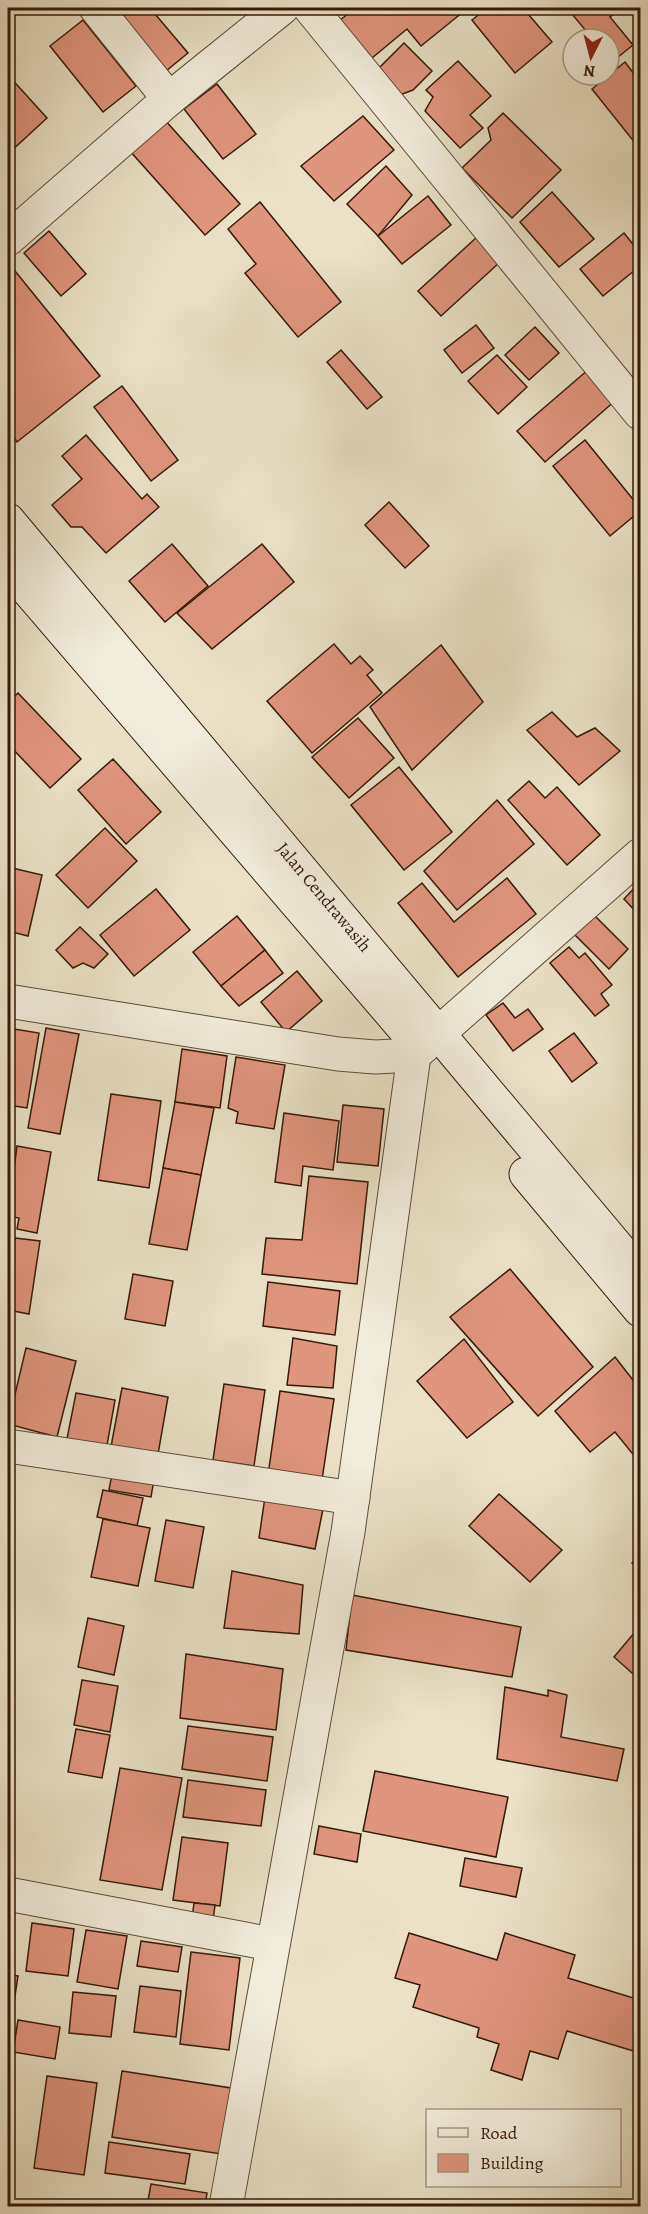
<svg xmlns="http://www.w3.org/2000/svg" width="648" height="2214" viewBox="0 0 648 2214" font-family="Alegreya,serif">
	<style>
		.building { fill: #e0957d; stroke: #36190a; stroke-width: 1.5 }
		.lines { fill: none; stroke-linecap: round; stroke-linejoin: round }
		.street-casing { stroke: #634b39; stroke-width: 35 }
		.secondary-casing { stroke: #36190a; stroke-width: 35 }
		.street { stroke: #f1ecdb; stroke-width: 33 }
		.secondary { stroke: #f1ecdb; stroke-width: 33 }
		.labels { text-anchor: middle; stroke-width: 4.5; stroke-linejoin: round; paint-order: stroke }
		.street-label { font-size: 18px; fill: #36190a; stroke: #f1ecdb }
	</style>
	<rect width="100%" height="100%" fill="#eae1c7"/>
	<filter id="stains"><feTurbulence type="fractalNoise" baseFrequency=".00333" numOctaves="4"/><feColorMatrix values="0 0 0 0 .2 0 0 0 0 .09 0 0 0 0 .02 0 0 0 .5 -.17"/></filter>
	<radialGradient id="worn" r=".72"><stop offset=".6" stop-color="#630" stop-opacity="0"/><stop offset="1" stop-color="#630" stop-opacity=".3"/></radialGradient>
	<g class="building">
		<polygon points="112,8 134,8 121,18"/>
		<polygon points="134,8 150,8 188,53 166,71 121,18"/>
		<polygon points="356,8 459,8 463,12 421,46 407,29 372,58 340,20"/>
		<polygon points="487,8 523,8 552,42 515,73 472,20"/>
		<polygon points="578,8 622,8 610,17 633,45 612,62 609,59 609,39 593,39 571,13"/>
		<polygon points="83,20 136,86 103,112 50,46"/>
		<polygon points="404,43 432,71 413,90 400,95 376,71"/>
		<polygon points="458,61 491,96 470,115 483,128 460,148 425,111 433,97 426,90"/>
		<polygon points="625,62 640,82 640,138 635,143 592,89"/>
		<polygon points="8,75 47,118 10,152 8,149"/>
		<polygon points="217,84 256,134 223,159 184,109"/>
		<polygon points="503,113 561,170 512,218 462,168 491,140 488,128"/>
		<polygon points="363,116 394,150 334,201 301,166"/>
		<polygon points="164,119 240,204 205,235 129,150"/>
		<polygon points="386,166 412,195 378,236 347,204"/>
		<polygon points="552,192 594,239 559,267 520,222"/>
		<polygon points="428,196 451,225 402,264 378,236"/>
		<polygon points="260,202 341,302 298,337 245,273 256,264 228,229"/>
		<polygon points="49,231 86,274 61,296 24,253"/>
		<polygon points="624,233 640,253 640,266 603,296 580,269"/>
		<polygon points="477,237 500,262 441,316 418,291"/>
		<polygon points="15,271 100,376 17,442 8,429 8,278"/>
		<polygon points="476,325 494,348 462,373 444,350"/>
		<polygon points="535,327 559,353 529,380 505,355"/>
		<polygon points="341,350 382,397 367,409 327,362"/>
		<polygon points="497,355 527,387 498,414 468,381"/>
		<polygon points="589,369 616,400 545,462 517,431"/>
		<polygon points="122,386 178,460 151,481 94,407"/>
		<polygon points="86,435 142,499 147,494 159,507 106,553 82,527 71,527 52,505 82,479 62,456"/>
		<polygon points="585,440 640,508 640,511 610,536 553,466"/>
		<polygon points="389,502 429,546 405,568 365,525"/>
		<polygon points="172,544 208,586 165,622 129,581"/>
		<polygon points="262,544 294,582 212,649 177,613"/>
		<polygon points="334,644 351,664 360,656 373,670 367,675 382,693 312,753 267,701"/>
		<polygon points="441,645 483,702 412,770 370,707"/>
		<polygon points="18,693 81,759 50,788 8,744 8,703"/>
		<polygon points="552,712 577,737 595,728 620,751 579,785 527,730"/>
		<polygon points="358,718 394,758 349,798 312,757"/>
		<polygon points="113,759 161,812 126,844 78,790"/>
		<polygon points="399,767 452,832 404,870 351,805"/>
		<polygon points="529,781 545,798 557,787 600,835 567,865 508,800"/>
		<polygon points="497,800 534,844 457,910 424,871"/>
		<polygon points="105,828 137,861 88,908 56,875"/>
		<polygon points="8,867 42,875 28,936 8,931"/>
		<polygon points="507,878 536,914 458,977 398,903 422,883 454,922"/>
		<polygon points="640,882 640,916 624,899"/>
		<polygon points="156,889 190,930 134,976 100,935"/>
		<polygon points="592,913 628,949 609,969 572,932"/>
		<polygon points="237,916 265,950 221,986 193,952"/>
		<polygon points="80,927 108,954 94,968 83,963 73,968 56,950"/>
		<polygon points="569,947 579,958 585,953 612,985 601,994 609,1005 595,1016 550,963"/>
		<polygon points="265,950 283,973 239,1006 221,986"/>
		<polygon points="297,971 322,1001 286,1032 261,1002"/>
		<polygon points="503,1003 515,1018 528,1009 543,1029 513,1051 486,1015"/>
		<polygon points="8,1028 39,1033 27,1108 8,1105"/>
		<polygon points="46,1028 79,1034 60,1134 28,1128"/>
		<polygon points="574,1033 597,1063 572,1082 549,1051"/>
		<polygon points="182,1049 227,1056 220,1108 175,1102"/>
		<polygon points="236,1057 285,1065 274,1129 236,1123 238,1112 228,1108"/>
		<polygon points="111,1094 161,1101 149,1188 98,1180"/>
		<polygon points="175,1102 214,1108 201,1175 163,1168"/>
		<polygon points="343,1105 384,1109 378,1166 337,1162"/>
		<polygon points="284,1113 339,1121 333,1170 303,1166 301,1186 275,1182"/>
		<polygon points="17,1146 51,1152 37,1233 17,1229 19,1218 8,1216"/>
		<polygon points="163,1168 201,1175 187,1250 149,1244"/>
		<polygon points="309,1176 368,1182 357,1284 262,1274 266,1238 302,1240"/>
		<polygon points="15,1238 40,1241 29,1314 8,1310 8,1283"/>
		<polygon points="510,1269 593,1367 538,1416 450,1317"/>
		<polygon points="133,1274 173,1281 165,1326 125,1319"/>
		<polygon points="268,1282 340,1291 335,1335 263,1326"/>
		<polygon points="8,1310 12,1311 8,1334"/>
		<polygon points="293,1338 337,1346 333,1388 287,1385"/>
		<polygon points="464,1339 513,1402 467,1438 417,1381"/>
		<polygon points="26,1348 76,1361 57,1437 8,1424"/>
		<polygon points="615,1357 640,1389 640,1463 615,1432 590,1452 555,1411"/>
		<polygon points="224,1384 265,1390 254,1466 213,1460"/>
		<polygon points="122,1388 168,1397 157,1460 110,1452"/>
		<polygon points="280,1391 334,1399 322,1480 268,1475"/>
		<polygon points="76,1393 115,1400 106,1451 66,1444"/>
		<polygon points="114,1463 156,1468 151,1497 109,1490"/>
		<polygon points="103,1490 143,1498 137,1526 97,1517"/>
		<polygon points="499,1494 562,1550 530,1582 469,1526"/>
		<polygon points="265,1497 324,1504 315,1549 259,1538"/>
		<polygon points="103,1519 150,1528 138,1586 91,1577"/>
		<polygon points="166,1520 204,1527 193,1588 155,1581"/>
		<polygon points="640,1554 640,1571 632,1563"/>
		<polygon points="232,1571 303,1585 299,1634 224,1628"/>
		<polygon points="352,1595 521,1627 512,1677 346,1650"/>
		<polygon points="88,1618 124,1626 114,1675 78,1667"/>
		<polygon points="640,1626 640,1680 614,1657"/>
		<polygon points="186,1654 283,1669 276,1730 180,1718"/>
		<polygon points="82,1680 118,1686 110,1732 74,1725"/>
		<polygon points="505,1687 548,1696 548,1690 567,1695 561,1737 624,1749 617,1781 497,1759"/>
		<polygon points="188,1726 273,1737 267,1781 182,1769"/>
		<polygon points="76,1729 110,1735 102,1778 68,1772"/>
		<polygon points="120,1768 182,1778 162,1890 100,1880"/>
		<polygon points="375,1771 508,1797 496,1857 363,1831"/>
		<polygon points="188,1780 266,1790 261,1826 183,1817"/>
		<polygon points="319,1826 361,1834 357,1862 314,1854"/>
		<polygon points="182,1837 228,1843 220,1906 173,1900"/>
		<polygon points="465,1858 522,1868 516,1897 460,1886"/>
		<polygon points="194,1903 215,1905 213,1921 192,1918"/>
		<polygon points="32,1923 74,1929 68,1976 26,1971"/>
		<polygon points="86,1930 127,1936 118,1989 77,1982"/>
		<polygon points="409,1933 497,1960 505,1933 575,1955 568,1978 640,2000 640,2053 567,2031 558,2059 530,2051 522,2080 491,2070 499,2044 477,2037 479,2028 413,2007 420,1985 395,1978"/>
		<polygon points="141,1941 182,1947 178,1972 137,1966"/>
		<polygon points="191,1952 240,1958 229,2050 180,2044"/>
		<polygon points="8,1975 18,1976 8,2042"/>
		<polygon points="140,1986 181,1991 176,2037 134,2032"/>
		<polygon points="73,1992 116,1996 111,2037 69,2033"/>
		<polygon points="18,2020 60,2027 55,2059 13,2052"/>
		<polygon points="122,2071 231,2088 221,2154 112,2137"/>
		<polygon points="47,2076 97,2083 84,2175 34,2168"/>
		<polygon points="109,2142 190,2154 185,2184 105,2173"/>
		<polygon points="151,2184 207,2193 205,2206 147,2206"/>
		<polygon points="256,2203 274,2206 255,2206"/>
	</g>
	<g class="lines">
		<g class="street-casing">
			<g id="street">
				<polyline points="96,8 169,99"/>
				<polyline points="310,8 640,413"/>
				<polyline points="8,239 169,99 282,8"/>
				<polyline points="8,1001 338,1054 375,1057 414,1055 640,855"/>
				<polyline points="8,1446 353,1498"/>
				<polyline points="8,1894 271,1944"/>
				<polyline points="226,2206 348,1532 414,1055"/>
			</g>
		</g>
		<g class="secondary-casing">
			<g id="secondary">
				<path id="s1" d="M 8,520 L 640,1274"/>
				<polyline points="8,567 408,1033"/>
				<polyline points="526,1174 640,1310"/>
			</g>
		</g>
		<use href="#street" class="street"/>
		<use href="#secondary" class="secondary"/>
	</g>
	<g class="labels">
		<g class="street-label">
			<text dy="6" stroke="none"><textPath href="#s1" startOffset="492">Jalan Cendrawasih</textPath></text>
		</g>
	</g>
	<rect width="648" height="2214" fill="none" stroke="#eae1c7" stroke-width="30"/>
	<rect x="9" y="9" width="630" height="2196" fill="none" stroke="#36190a" stroke-width="3"/>
	<rect x="15" y="15" width="618" height="2184" fill="none" stroke="#36190a" stroke-width="1.5"/>
	<rect x="426" y="2109" width="195" height="78" fill="#f1ecdb" stroke="#a69887" stroke-width="1.5"/>
	<rect x="438" y="2128" width="30" height="9" fill="#f1ecdb" stroke="#a69887" stroke-width="1.5"/>
	<text x="480" y="2139" font-size="18" fill="#36190a">Road</text>
	<rect x="438" y="2154" width="30" height="18" fill="#e0957d" stroke="#a69887" stroke-width="1.5"/>
	<text x="480" y="2169" font-size="18" fill="#36190a">Building</text>
	<g transform="translate(591 57) rotate(186)"><circle r="28" fill="#f1ecdb" stroke="#a69887" stroke-width="1.5"/>
	<path d="M0-4.5L10 22L0 15L-10 22Z" fill="#8f2418"/>
	<text y="-9" font-size="16" font-weight="bold" text-anchor="middle" fill="#36190a">N</text>
	</g>
	<rect width="100%" height="100%" filter="url(#stains)"/>
	<rect width="100%" height="100%" fill="url(#worn)"/>
</svg>
